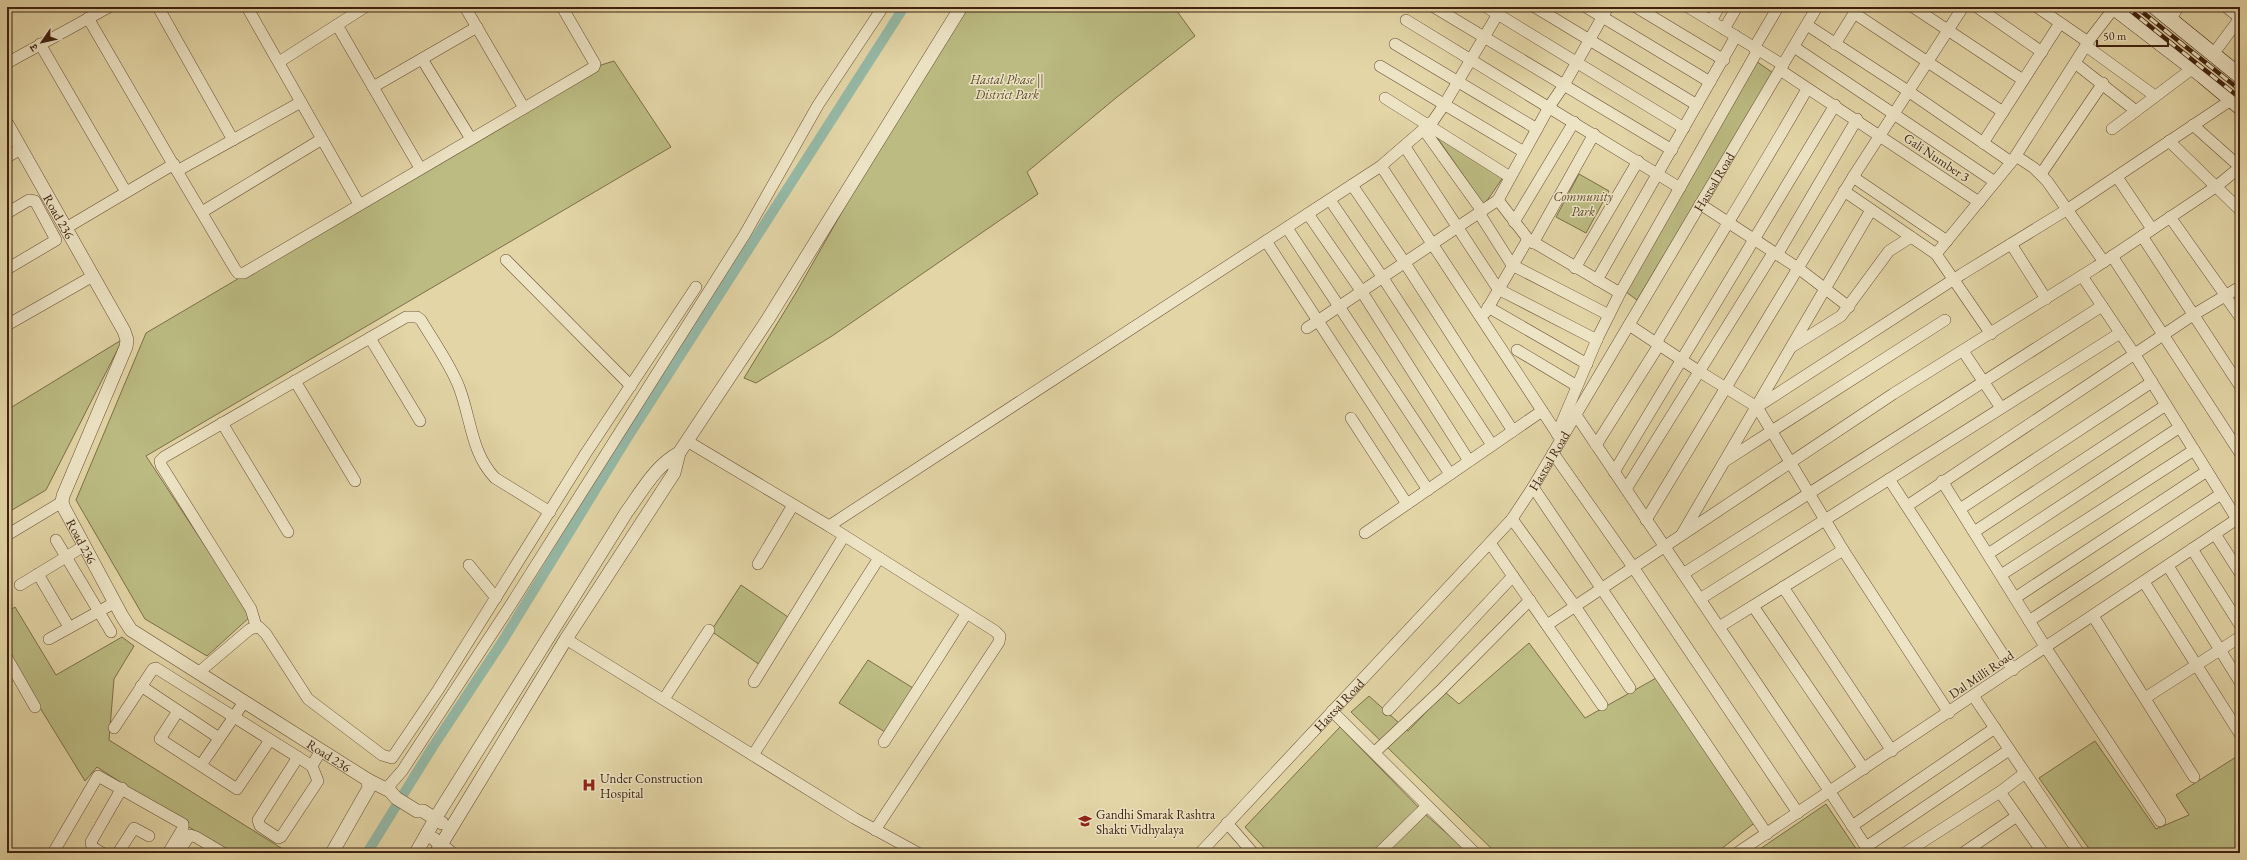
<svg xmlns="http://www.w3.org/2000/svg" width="2247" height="860" viewBox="0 0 2247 860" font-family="'EB Garamond','Noto Serif Devanagari',serif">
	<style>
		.green { fill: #bbbb82; stroke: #7d6e48 }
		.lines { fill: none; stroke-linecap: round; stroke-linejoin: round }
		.canal { stroke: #95b9a7; stroke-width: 10 }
		.minor-casing { stroke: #684e34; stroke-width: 12 }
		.tertiary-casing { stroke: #684e34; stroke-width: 14 }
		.secondary-casing { stroke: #3f210e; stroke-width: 16 }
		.minor { stroke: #ede4c5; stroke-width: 11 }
		.tertiary { stroke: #ede4c5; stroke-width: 13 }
		.secondary { stroke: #ede4c5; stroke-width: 15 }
		.rail-casing { stroke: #3f210e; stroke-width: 4.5 }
		.rail { stroke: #ede4c5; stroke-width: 3; stroke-dasharray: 9; stroke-linecap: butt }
		.labels { text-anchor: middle; stroke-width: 3; stroke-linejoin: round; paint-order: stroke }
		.park-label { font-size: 13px; font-style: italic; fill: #5e482b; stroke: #ede4c5 }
		.street-label { font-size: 13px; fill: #3f210e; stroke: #ede4c5 }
		.poi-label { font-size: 13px; fill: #3f210e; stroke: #ede4c5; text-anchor: start }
	</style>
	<rect width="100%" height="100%" fill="#e3d5a6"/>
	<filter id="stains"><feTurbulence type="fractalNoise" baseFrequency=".005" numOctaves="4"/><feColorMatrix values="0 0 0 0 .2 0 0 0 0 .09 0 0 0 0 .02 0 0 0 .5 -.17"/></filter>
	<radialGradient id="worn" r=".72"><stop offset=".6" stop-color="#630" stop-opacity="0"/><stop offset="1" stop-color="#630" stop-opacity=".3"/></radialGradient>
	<g class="green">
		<polygon points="967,7 1174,7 1195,36 1117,97 1027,172 1038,194 832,336 756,383 744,378 797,291 884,138"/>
		<polygon points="614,61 671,147 146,456 251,616 207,656 145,619 76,500 146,333 601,65"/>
		<polygon points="1756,61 1773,73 1637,300 1622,289"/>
		<polygon points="1436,136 1504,176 1484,205"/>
		<polygon points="1579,174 1609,191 1586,233 1556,217"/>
		<polygon points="123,339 46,490 7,513 7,410"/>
		<polygon points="741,585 791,619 760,665 711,631"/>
		<polygon points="15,607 56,675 122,637 134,646 114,679 109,740 289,853 229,853 97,767 85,781 7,654 7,612"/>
		<polygon points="1529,643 1585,718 1658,677 1757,821 1716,853 1496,853 1351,712 1369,696 1408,731 1445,692 1459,704"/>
		<polygon points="868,660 913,688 885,732 839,703"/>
		<polygon points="1340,727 1425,814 1469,853 1269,853 1245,827"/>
		<polygon points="2095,741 2156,829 2189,815 2176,795 2236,757 2240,760 2240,853 2092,853 2039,778"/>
		<polygon points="1826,804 1859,853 1754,853"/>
	</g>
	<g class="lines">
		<polyline class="canal" points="367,853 432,748 502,642 626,440 904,7"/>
		<g class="minor-casing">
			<g id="minor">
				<polyline points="158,7 233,140"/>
				<polyline points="247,7 359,204"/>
				<polyline points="465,7 524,108"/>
				<polyline points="1434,7 1672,150"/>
				<polyline points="1486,7 1684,128"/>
				<polyline points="1535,7 1697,105"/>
				<polyline points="1586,7 1710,82"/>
				<polyline points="1636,7 1724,60"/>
				<polyline points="1688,7 1783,65"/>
				<polyline points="1913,7 2023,80"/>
				<polyline points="1977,7 2042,52"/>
				<polyline points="2037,7 2088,42"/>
				<polyline points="2226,7 2240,18"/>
				<polyline points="1854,13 2003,112"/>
				<polyline points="88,18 177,171 301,102"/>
				<polyline points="2171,19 2178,7"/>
				<polyline points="1406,20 1680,188"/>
				<polyline points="1711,21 1719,7"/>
				<polyline points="337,25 420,168"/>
				<polyline points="1807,25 1908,91 2011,162"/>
				<polyline points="1724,29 1737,7"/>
				<polyline points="40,44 126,192"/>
				<polyline points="1395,44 1537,129"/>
				<polyline points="1835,44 1858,7"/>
				<polyline points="2086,46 2155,96"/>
				<polyline points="1794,47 1995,182"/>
				<polyline points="1754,48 1778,7"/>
				<polyline points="2214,53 2240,18"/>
				<polyline points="422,59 471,139"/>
				<polyline points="279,62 365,7"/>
				<polyline points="7,63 109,7"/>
				<polyline points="2075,63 2136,111"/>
				<polyline points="1380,66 1524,152"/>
				<polyline points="1780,70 1979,202"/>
				<polyline points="373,87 477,27"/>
				<polyline points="1385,98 1510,177"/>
				<polyline points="2193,125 2240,167"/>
				<polyline points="2112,129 2193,68"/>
				<polyline points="1424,130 1482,211"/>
				<polyline points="2169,141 2240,210"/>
				<polyline points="1983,143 2060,23"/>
				<polyline points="1405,147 1498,289 1597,340"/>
				<polyline points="2016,156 2034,168 2047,181 2104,262"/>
				<polyline points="7,157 21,149"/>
				<polyline points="1381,166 1560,438"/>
				<polyline points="177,171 235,269 238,273 244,273 594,67 595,64 562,7"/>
				<polyline points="2041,174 2103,83"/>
				<polyline points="1853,177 1947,241"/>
				<polyline points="2117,177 2152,229"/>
				<polyline points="1352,185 1405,263 1513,431"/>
				<polyline points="1844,191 1936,254 1991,334"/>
				<polyline points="1330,200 1383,278 1492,445"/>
				<polyline points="1498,200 1528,239 1620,293"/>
				<polyline points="1700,204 1798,268 1849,307"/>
				<polyline points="202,212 322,139"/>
				<polyline points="7,213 29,200 35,201 56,240 7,269"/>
				<polyline points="1479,213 1512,265 1609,315"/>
				<polyline points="1308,214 1362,292 1469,461"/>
				<polyline points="2170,217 2226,296"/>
				<polyline points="1514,222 1574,122"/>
				<polyline points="66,228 174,164"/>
				<polyline points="1287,228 1450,474"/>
				<polyline points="2142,236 2240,386"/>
				<polyline points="1266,241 1428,490"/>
				<polyline points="1533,243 1594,134"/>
				<polyline points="2011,244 2046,299"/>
				<polyline points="1936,254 2013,160 2090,39 2114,8"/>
				<polyline points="1777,255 1857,119"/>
				<polyline points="2112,256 2240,453"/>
				<polyline points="506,260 631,386"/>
				<polyline points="1575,268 1638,161"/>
				<polyline points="2082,276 2135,355 2240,524"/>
				<polyline points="1597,280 1736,36"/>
				<polyline points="2228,300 2240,317"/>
				<polyline points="1488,307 1587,364"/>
				<polyline points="1485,313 1528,239"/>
				<polyline points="7,325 93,276"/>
				<polyline points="1629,325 1700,372 1757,407 1845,553 1949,713"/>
				<polyline points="1307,328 1498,200 1549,107 1564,85 1608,7"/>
				<polyline points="370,338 420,421"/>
				<path d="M 1656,343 C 1706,258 1759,174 1807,89"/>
				<polyline points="1793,346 1841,316 1889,251 1911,237"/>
				<polyline points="1517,350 1577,386"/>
				<polyline points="1963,351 2001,408"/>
				<polyline points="295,381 355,481"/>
				<polyline points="1757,407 1962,274 2068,209 2231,100"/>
				<polyline points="1576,415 1830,792 1870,853"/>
				<polyline points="1351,418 1407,504"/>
				<polyline points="222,423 288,532"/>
				<polyline points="1557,434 1598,337 1620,293 1758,50"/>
				<polyline points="687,441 829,526 1381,166 1433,121 1444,105 1502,7"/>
				<polyline points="1596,445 1659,345"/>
				<polyline points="1553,453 1631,564 1798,813"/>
				<polyline points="1725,461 1945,320"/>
				<polyline points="1614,472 1835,105"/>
				<polyline points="1889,479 2013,670"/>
				<polyline points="1942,481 2046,648 2160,821"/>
				<polyline points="1533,487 1767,834"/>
				<polyline points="1626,489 1773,253"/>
				<polyline points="1907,506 2193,315 2240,287"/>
				<polyline points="1960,509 2152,382"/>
				<polyline points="1512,519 1575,606 1630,688"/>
				<polyline points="1646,520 1853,177 1963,7"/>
				<polyline points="829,526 995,631 1000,636 999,642 875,830"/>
				<polyline points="1974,532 2166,405"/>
				<polyline points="1365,533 1542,411"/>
				<polyline points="1682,534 1871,210"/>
				<polyline points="2215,534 2240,573"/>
				<polyline points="7,535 62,502"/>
				<polyline points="56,540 111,632"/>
				<polyline points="1490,543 1602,705"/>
				<polyline points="2192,549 2240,625"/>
				<polyline points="1988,554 2180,427"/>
				<polyline points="758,564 793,505"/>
				<polyline points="469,565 496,598"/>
				<polyline points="2168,566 2240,682"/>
				<polyline points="38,574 69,627"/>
				<polyline points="1683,574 2102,306"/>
				<polyline points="2001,575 2194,450"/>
				<polyline points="2144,582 2240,734"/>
				<polyline points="20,585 84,546"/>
				<polyline points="1783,587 1892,751"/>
				<polyline points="2015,598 2207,471"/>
				<polyline points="1700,599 2120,333"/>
				<polyline points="1753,606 1864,769"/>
				<polyline points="2093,616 2194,777"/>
				<polyline points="2029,621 2221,494"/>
				<polyline points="1547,625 1893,394 2096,267 2217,186 2240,167"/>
				<path d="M 256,626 L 251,609 L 161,465 L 160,461 L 164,457 L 406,317 L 417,317 L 421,320 C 434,342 450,364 459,387 C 471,418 471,453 495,478 L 550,512"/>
				<polyline points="1719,627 1843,550"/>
				<polyline points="49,639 114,603"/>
				<polyline points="566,639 854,818 918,853"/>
				<polyline points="7,658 35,707"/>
				<polyline points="198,673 250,629 259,627 266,634 308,699 382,755 392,758 438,690 586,453 696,287"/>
				<polyline points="754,682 844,536"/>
				<polyline points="141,686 219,738"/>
				<polyline points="1974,697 2079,853"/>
				<polyline points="2145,698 2240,637"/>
				<polyline points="664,699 709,630"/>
				<polyline points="1388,710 1513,576"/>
				<polyline points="178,711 160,739 237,789 270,740"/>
				<polyline points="1332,711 1475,853"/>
				<polyline points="114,728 153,669 156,668 312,766"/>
				<polyline points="884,742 966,614"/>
				<polyline points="1375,752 1440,691 1530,600"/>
				<polyline points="753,755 879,558"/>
				<polyline points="298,757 258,820 260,826 278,838 281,837 318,781 312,766 321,750"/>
				<polyline points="201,765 244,702"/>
				<polyline points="387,788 402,771 510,606 745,234 818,105 883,7"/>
				<polyline points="2000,792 2043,853"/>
				<polyline points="1227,823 1253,853"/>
				<polyline points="1852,826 1995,728"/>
				<polyline points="1866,847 2009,750"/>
				<polyline points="53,853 98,776 183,824 183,828 168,853"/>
				<polyline points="102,853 92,847 91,842 122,788"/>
				<polyline points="118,853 134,828 149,836"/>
				<polyline points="178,853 190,835 196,837 223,853"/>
				<path id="s1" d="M 1200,853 L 1512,519 L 1533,487 L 1817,7"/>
				<polyline points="1379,853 1427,806"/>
				<polyline points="1737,853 2240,517"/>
				<polyline points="1905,853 2000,792 2025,773"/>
				<polyline points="1963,853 2017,816"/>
			</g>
		</g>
		<g class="tertiary-casing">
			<g id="tertiary">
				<path id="s2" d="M 7,124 L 124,331 L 127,340 L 126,347 L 63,496 L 62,502 L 64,508 L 122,616 L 131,630 L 368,780 L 369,788 L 332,853"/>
				<polyline points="368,780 390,791 396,798 417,811 423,811 442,823"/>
				<polyline points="434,839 451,853"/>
				<path d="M 416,853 L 438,814 L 626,513 C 642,491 655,466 679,453 L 768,319 L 961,7"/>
				<polyline points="436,853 566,639 674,473 679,453"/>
			</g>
		</g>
		<g class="secondary-casing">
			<g id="secondary">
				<polyline points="2113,7 2203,76 2240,107"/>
				<polyline points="2155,7 2240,76"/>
			</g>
		</g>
		<use href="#minor" class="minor"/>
		<use href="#tertiary" class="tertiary"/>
		<use href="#secondary" class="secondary"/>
		<g class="rail-casing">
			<g id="rail">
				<polyline points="2126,7 2240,98"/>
				<polyline points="2136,7 2240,90"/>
			</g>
		</g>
		<use href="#rail" class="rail"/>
	</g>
	<defs>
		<g id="hospital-bare" transform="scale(1.08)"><path d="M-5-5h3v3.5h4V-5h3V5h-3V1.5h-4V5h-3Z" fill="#8f2418" stroke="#ede4c5" stroke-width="2.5" paint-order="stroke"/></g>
		<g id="school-bare" transform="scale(1.08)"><path d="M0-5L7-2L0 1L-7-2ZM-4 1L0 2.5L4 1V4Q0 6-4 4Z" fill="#8f2418" stroke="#ede4c5" stroke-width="2.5" paint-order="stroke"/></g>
	</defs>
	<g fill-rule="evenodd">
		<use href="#hospital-bare" x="589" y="785"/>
		<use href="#school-bare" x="1085" y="821"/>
	</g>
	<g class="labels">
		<g class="park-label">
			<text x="1007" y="84">Hastal Phase ||<tspan x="1007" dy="15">District Park</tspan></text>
			<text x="1583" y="201">Community<tspan x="1583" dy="15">Park</tspan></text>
		</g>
		<g class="street-label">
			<text transform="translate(1937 157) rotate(34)" y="5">Gali Number 3</text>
			<text dy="5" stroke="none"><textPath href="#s1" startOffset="850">Hastsal Road</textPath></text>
			<text dy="5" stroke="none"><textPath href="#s2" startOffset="106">Road 236</textPath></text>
			<text dy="5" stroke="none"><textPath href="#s1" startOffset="526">Hastsal Road</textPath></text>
			<text dy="5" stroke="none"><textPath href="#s2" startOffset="466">Road 236</textPath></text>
			<text transform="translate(1981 674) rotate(-34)" y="5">Dal Milli Road</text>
			<text dy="5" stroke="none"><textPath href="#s1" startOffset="203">Hastsal Road</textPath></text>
			<text dy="5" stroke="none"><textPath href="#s2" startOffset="802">Road 236</textPath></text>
		</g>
		<g class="poi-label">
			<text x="600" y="783">Under Construction<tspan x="600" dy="15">Hospital</tspan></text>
			<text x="1096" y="819">Gandhi Smarak Rashtra<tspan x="1096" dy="15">Shakti Vidhyalaya</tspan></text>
		</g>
	</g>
	<rect width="2247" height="860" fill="none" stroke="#e3d5a6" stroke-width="24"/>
	<rect x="8" y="8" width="2231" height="844" fill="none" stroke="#3f210e" stroke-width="2"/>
	<rect x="12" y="12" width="2223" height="836" fill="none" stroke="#3f210e"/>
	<g transform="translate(42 42) rotate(236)" stroke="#ede4c5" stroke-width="3" paint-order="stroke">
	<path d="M0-3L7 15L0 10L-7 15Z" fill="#3f210e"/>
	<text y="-6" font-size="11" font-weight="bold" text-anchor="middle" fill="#3f210e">उ</text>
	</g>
	<path d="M2097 40v6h71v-6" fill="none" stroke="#3f210e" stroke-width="2"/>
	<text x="2103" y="40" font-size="12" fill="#3f210e" stroke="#ede4c5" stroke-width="3" paint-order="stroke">50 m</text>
	<rect width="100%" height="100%" filter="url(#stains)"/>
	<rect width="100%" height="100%" fill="url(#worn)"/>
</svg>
